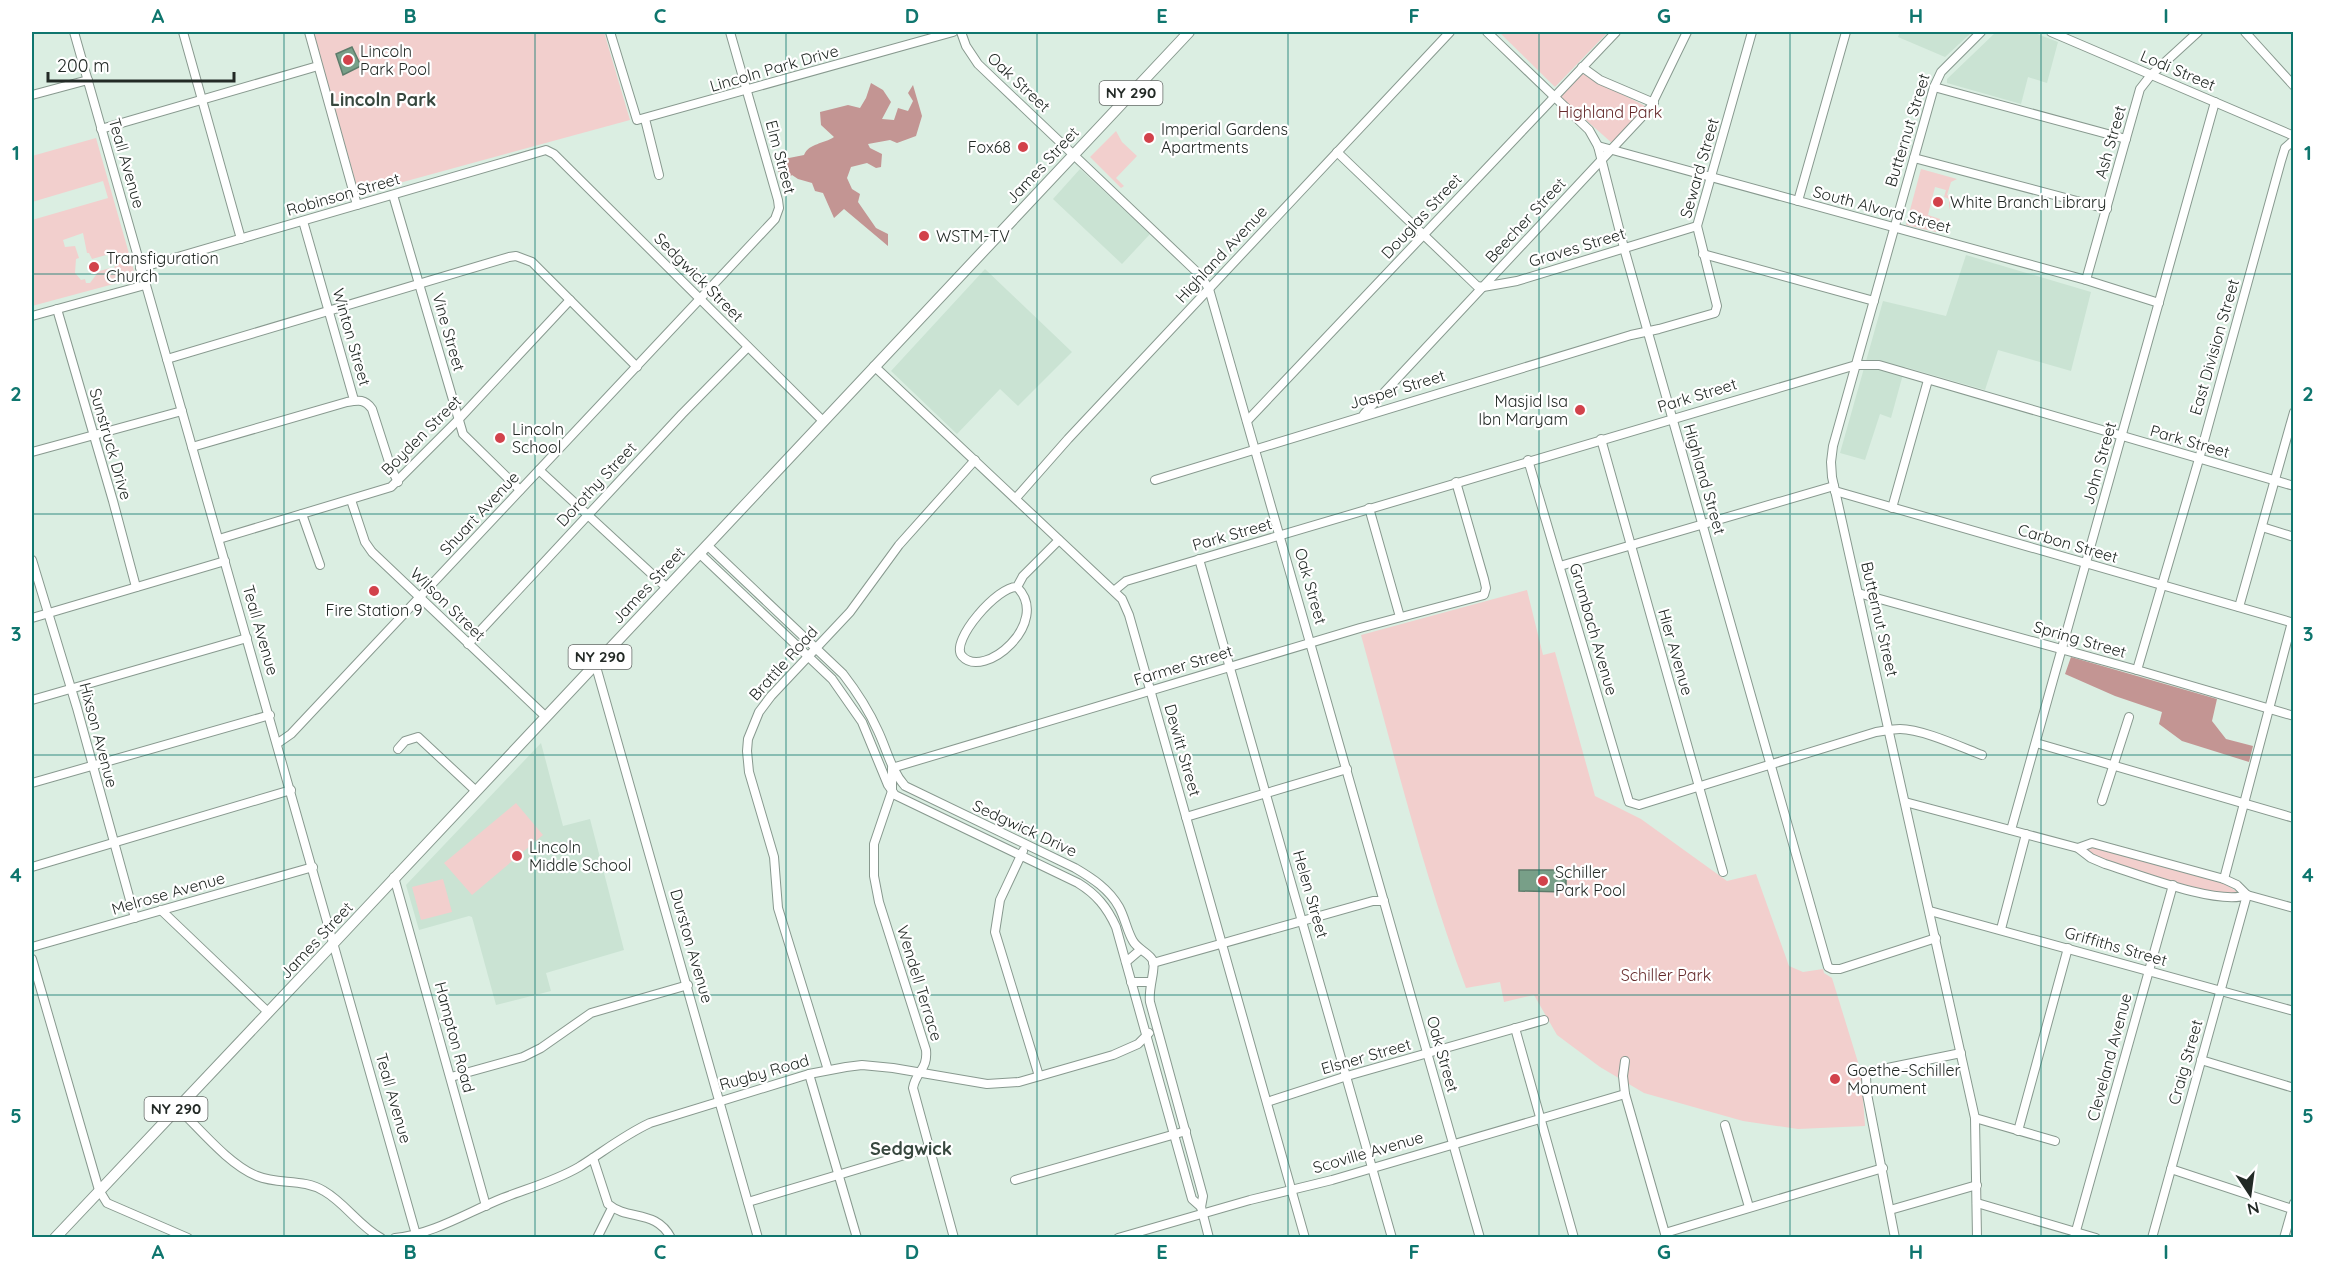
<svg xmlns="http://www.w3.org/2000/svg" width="2325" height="1269" viewBox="0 0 2325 1269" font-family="Quicksand,sans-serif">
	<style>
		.built { fill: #cae3d3 }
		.green { fill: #f2cfcd; fill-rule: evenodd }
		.forest { fill: #c39593 }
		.water { fill: #789f88; stroke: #5e7c6b; stroke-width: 1.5 }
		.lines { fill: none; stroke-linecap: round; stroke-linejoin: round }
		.minor-casing { stroke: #88998f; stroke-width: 10 }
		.major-casing { stroke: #88998f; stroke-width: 12 }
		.minor { stroke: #fff; stroke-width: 8 }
		.major { stroke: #fff; stroke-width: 10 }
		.grid { fill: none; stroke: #0f766e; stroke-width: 1.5; stroke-opacity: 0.55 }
		.poi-dot { fill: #d2424b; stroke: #fff; stroke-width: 2 }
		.labels { text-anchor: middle; stroke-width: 4.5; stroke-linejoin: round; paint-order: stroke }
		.shield { fill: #fff; stroke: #656a67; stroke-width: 1.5 }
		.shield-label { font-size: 15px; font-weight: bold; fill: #232a26 }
		.poi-label { font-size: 16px; fill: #232a26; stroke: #fff; text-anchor: start }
		.street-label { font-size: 16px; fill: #232a26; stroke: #fff }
		.park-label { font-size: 16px; fill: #652a2b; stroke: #fff }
		.neighbourhood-label { font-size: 18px; font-weight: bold; fill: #37473e; stroke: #fff }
		.neatline { fill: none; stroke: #0f766e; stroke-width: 2 }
		.grid-label { font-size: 20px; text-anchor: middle; font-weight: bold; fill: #0f766e }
	</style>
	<rect width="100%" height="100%" fill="#dbeee2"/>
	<g class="built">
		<polygon points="1900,32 1972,32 1945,57 1898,37"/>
		<polygon points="1996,32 2032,32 2058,42 2047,83 2028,77 2021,104 1947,83 1947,79"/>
		<polygon points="1080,169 1150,234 1122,264 1053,199"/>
		<polygon points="1966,255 2091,292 2071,371 1998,350 1985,390 1905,367 1891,418 1880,414 1865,460 1840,453 1883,301 1946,316"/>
		<polygon points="985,269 1072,352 1018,406 1000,389 957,434 891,371"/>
		<polygon points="541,743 563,826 590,819 624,950 546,973 551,991 496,1005 472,917 469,916 419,930 406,885"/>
	</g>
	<g class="green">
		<polygon points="313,32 604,32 630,120 359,194"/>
		<polygon points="1499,32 1608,32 1555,87"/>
		<polygon points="1583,74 1647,107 1612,143 1561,98 1561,95 1580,75"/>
		<polygon points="1116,131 1122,142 1137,156 1116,178 1124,186 1121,188 1090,157"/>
		<path d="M 96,138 L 136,278 L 32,306 L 32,220 L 108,198 L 103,181 L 32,202 L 32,156 ZM 83,233 L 87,253 L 89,253 L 92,259 L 106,255 L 105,251 L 107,249 L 109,254 L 112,254 L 112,263 L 115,265 L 114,270 L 110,268 L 96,272 L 96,275 L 90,283 L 86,283 L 85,279 L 81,280 L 75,273 L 76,259 L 79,258 L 75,246 L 65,247 L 63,240 Z"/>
		<polygon points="1921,169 1957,179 1951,182 1947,195 1952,197 1949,210 1949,199 1944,197 1946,190 1935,187 1928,215 1940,219 1936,232 1906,225"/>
		<path d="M 1527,590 L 1543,655 L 1555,652 L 1595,796 L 1641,819 L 1727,881 L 1756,874 L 1789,966 L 1803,972 L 1823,969 L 1824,973 L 1832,978 L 1861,1072 L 1865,1126 L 1798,1129 L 1743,1121 L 1644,1093 L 1600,1067 L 1557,1035 L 1534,995 L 1504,1002 L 1500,982 L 1466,988 C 1423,873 1394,754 1361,635 Z"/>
		<polygon points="516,803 543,835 472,895 444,863"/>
		<polygon points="2090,846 2222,882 2239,893 2215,894 2123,868 2097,859 2087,851"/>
		<polygon points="443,879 452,912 421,920 412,887"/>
	</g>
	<g class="forest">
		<path d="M 871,83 L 883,90 L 891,102 L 882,119 L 894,120 L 898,108 L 908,111 L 913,101 L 908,93 L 913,85 L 922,116 L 916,136 L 897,143 L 890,140 L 868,144 L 870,148 L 882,154 L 881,167 L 876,168 L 867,163 L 851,167 L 847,178 L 852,189 L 860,194 L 858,202 L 876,228 L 888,234 L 888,246 L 844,209 L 834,218 L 823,193 L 815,191 L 812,183 L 798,179 L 792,175 L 786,180 L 778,171 L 774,156 L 789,158 L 804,155 C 809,143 824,144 834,137 L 821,125 L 820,112 L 848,105 L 860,108 L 866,98 Z"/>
		<polygon points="2071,657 2217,699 2212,721 2226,739 2253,746 2249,762 2182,741 2159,724 2162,712 2115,696 2065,674"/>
	</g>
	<g class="water">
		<polygon points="352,47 361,66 343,75 336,54"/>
		<polygon points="1519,870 1566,870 1566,892 1519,891"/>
	</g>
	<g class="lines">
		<g class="minor-casing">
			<g id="minor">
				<polyline points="74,32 417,1238"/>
				<polyline points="183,32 241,239"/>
				<polyline points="309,32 357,205"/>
				<polyline points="610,32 637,120 953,32"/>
				<polyline points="961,32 966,46 978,64 1201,276 1209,289 1480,1238"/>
				<polyline points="1487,32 1589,130 1598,146 1624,248 1828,967 1832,969 1840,969 1936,938"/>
				<polyline points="2051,32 2294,136"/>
				<polyline points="2245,32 2294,86"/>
				<polyline points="1582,67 1600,80 1654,103"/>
				<polyline points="1934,87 2126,139"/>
				<polyline points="32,95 88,80"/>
				<polyline points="645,119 659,175"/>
				<polyline points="101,129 318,66"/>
				<polyline points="1598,146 2086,280 2159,303"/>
				<polyline points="1337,152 1477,286 1483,287 1517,281 1697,226"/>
				<polyline points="1914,158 2107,209"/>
				<polyline points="393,195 463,434 520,490"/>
				<polyline points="1798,201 1846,32"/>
				<polyline points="303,221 354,400"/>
				<polyline points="1703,254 1874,301"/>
				<polyline points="140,268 546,150 554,154 823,421"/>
				<polyline points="2086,280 2140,89 2151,75 2198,32"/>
				<polyline points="57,309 113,501 136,587"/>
				<polyline points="32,316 145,285"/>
				<polyline points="167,359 509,257 516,256 532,262 637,367"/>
				<polyline points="874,366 1122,599 1129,615 1305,1238"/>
				<polyline points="1364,414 1650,108 1687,32"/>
				<polyline points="1247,421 1616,32"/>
				<polyline points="1601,439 1723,872"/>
				<path d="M 192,447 L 347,402 C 359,400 365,399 372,409 L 391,468 L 398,482"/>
				<polyline points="32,452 182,411"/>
				<path d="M 1528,460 L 1629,802 L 1639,805 L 1876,732 C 1884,731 1892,729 1900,729 C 1922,729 1961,747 1982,755"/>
				<polyline points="539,470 667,588"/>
				<polyline points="1155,480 1631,335 1659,329 1715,313 1717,306 1697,226 1752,32"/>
				<polyline points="1835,491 2294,623"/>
				<polyline points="1016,498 1068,439 1450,32"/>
				<polyline points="351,500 365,542 372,552 545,716"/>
				<polyline points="1369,508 1400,617"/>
				<polyline points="1892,508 1928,380"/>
				<polyline points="302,514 320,565"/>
				<polyline points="2262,527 2294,537"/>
				<polyline points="219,539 391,487 458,420 570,300"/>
				<path d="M 707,545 L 843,674 C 857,692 869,711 878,731 C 887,750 891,770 905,786 L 1075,868 C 1092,878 1109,889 1119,907 C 1125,918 1127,931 1133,941 C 1138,950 1150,953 1153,961 C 1156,969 1148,988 1150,1002 L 1203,1196 L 1201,1207 L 1209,1238"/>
				<path d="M 699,553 L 832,679 L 862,722 L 888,785 L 895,795 L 1078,883 C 1096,894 1107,907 1116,927 L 1192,1199 L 1201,1207"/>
				<polyline points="1199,559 1392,1238"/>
				<polyline points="32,560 77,708 135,918"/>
				<polyline points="1560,566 1834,486"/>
				<path d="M 1017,587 C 1052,622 984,681 962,656 C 949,641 999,585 1017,587 L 1023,576 L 1059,540"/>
				<polyline points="1115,590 1126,581 1856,365 1879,365 2294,486"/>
				<polyline points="1858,593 2137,670 2294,716"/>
				<polyline points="2239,607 2294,412"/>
				<polyline points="32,618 225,561"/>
				<polyline points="468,644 682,414 748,347"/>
				<polyline points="595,663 758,1238"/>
				<polyline points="2137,670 2199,459 2281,161 2285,148 2294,140"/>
				<polyline points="32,700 247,638"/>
				<polyline points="278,743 291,734 775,219 779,208 778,200 730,32"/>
				<polyline points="2036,743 2294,818"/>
				<polyline points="398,749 405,741 418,737 476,791"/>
				<polyline points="32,783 270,715"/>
				<polyline points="2102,801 2129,717"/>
				<path d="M 1905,802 L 2078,848 L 2091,858 L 2105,864 C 2137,874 2218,906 2247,895"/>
				<polyline points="1186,817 1347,769"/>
				<polyline points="2011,830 2215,102"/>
				<polyline points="2078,848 2092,843 2224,879 2237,885 2247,895 2294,908"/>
				<polyline points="1023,851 1000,900 995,932 1039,1076"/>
				<polyline points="32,867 291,790"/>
				<polyline points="394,877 486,1206"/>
				<polyline points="2224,879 2292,622"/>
				<polyline points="161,910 268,1012"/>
				<polyline points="1930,911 2294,1011"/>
				<polyline points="2001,929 2026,834"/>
				<polyline points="32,947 313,867"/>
				<polyline points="32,959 99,1190 107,1203 188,1238"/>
				<polyline points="1126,962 1140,950"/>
				<polyline points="1153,963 1373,901 1384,901"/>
				<polyline points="1131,982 1150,982"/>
				<polyline points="1515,1028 1574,1238"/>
				<polyline points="2201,1060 2294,1088"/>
				<polyline points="1625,1061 1623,1076 1625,1094 1666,1237"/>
				<polyline points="828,1070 778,908 774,857 749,772 747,751 748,739 759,712 771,696 850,612 899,545 975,460"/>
				<polyline points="809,1074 857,1238"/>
				<polyline points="451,1077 523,1057 541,1048 591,1013 688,985"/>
				<polyline points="1267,1102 1347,1076 1544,1020"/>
				<path d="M 177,1107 C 200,1129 229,1165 257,1176 C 279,1185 303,1178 324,1191 C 345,1203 359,1226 381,1238"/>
				<polyline points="1975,1118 2055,1141"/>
				<polyline points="1725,1125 1749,1207"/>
				<polyline points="2018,1131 2068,948"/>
				<path d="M 593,1158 L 608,1204 C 628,1221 656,1209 671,1238"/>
				<polyline points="2171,1169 2292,1209"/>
				<polyline points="1015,1180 1186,1131"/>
				<polyline points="748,1202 928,1148"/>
				<polyline points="1977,1203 2096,1238"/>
				<polyline points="1890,1210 1977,1185"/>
				<polyline points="1665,1233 1883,1168"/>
				<path d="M 395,1238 C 434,1234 468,1212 503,1198 C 529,1188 555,1181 579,1167 C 603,1152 624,1135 650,1123 L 809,1074 L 846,1067 L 862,1065 L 893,1068 L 987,1084 L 1019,1082 L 1113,1055 L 1138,1044 L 1149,1033"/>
				<polyline points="597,1238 612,1208"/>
				<path d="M 954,1238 L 913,1088 C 916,1071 928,1070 926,1050 L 879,902 L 874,876 L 874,844 L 892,791 L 892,768 L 1360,628 L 1484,595 L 1486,588 L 1484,579 L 1456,482"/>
				<polyline points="1118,1238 1250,1200 1332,1180 1625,1094"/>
				<polyline points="1895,1238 1867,1094 1866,1077 1868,1072 1961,1053"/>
				<polyline points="1977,1238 1975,1118 1832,477 1831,462 1833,446 1934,87 1941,72 1981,32"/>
				<polyline points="2074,1238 2173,885"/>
				<polyline points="2152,1238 2247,895"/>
				<polyline points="2284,1238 2294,1203"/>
			</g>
		</g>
		<g class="major-casing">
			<polyline id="major" points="55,1238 329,948 1189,32"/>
		</g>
		<use href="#minor" class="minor"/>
		<use href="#major" class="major"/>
	</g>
	<path class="grid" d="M 284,32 L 284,1238M 535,32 L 535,1238M 786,32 L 786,1238M 1037,32 L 1037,1238M 1288,32 L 1288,1238M 1539,32 L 1539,1238M 1790,32 L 1790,1238M 2041,32 L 2041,1238M 32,274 L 2294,274M 32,514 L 2294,514M 32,755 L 2294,755M 32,995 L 2294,995"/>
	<g class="poi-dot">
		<circle cx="348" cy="60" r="6"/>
		<circle cx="1149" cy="138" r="6"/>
		<circle cx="1023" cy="147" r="6"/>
		<circle cx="1938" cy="202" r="6"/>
		<circle cx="924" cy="236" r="6"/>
		<circle cx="94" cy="267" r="6"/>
		<circle cx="1580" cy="410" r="6"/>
		<circle cx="500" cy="438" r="6"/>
		<circle cx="374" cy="591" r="6"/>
		<circle cx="517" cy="856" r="6"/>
		<circle cx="1543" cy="881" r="6"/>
		<circle cx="1835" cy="1079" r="6"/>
	</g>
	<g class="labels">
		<g class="shield">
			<rect x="1099.5" y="81" width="63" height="24" rx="4.5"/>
			<rect x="568.5" y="645" width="63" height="24" rx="4.5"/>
			<rect x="144.5" y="1097" width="63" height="24" rx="4.5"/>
		</g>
		<g class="shield-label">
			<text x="1131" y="98">NY 290</text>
			<text x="600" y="662">NY 290</text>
			<text x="176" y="1114">NY 290</text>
		</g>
		<g class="poi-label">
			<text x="360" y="57">Lincoln<tspan x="360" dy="18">Park Pool</tspan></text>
			<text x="1161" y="135">Imperial Gardens<tspan x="1161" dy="18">Apartments</tspan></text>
			<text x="1011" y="153" text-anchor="end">Fox68</text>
			<text x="1950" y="208">White Branch Library</text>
			<text x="936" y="242">WSTM-TV</text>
			<text x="106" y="264">Transfiguration<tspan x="106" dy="18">Church</tspan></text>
			<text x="1568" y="407" text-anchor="end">Masjid Isa<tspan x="1568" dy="18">Ibn Maryam</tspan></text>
			<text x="512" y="435">Lincoln<tspan x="512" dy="18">School</tspan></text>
			<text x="374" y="616" text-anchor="middle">Fire Station 9</text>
			<text x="529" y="853">Lincoln<tspan x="529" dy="18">Middle School</tspan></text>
			<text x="1555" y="878">Schiller<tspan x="1555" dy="18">Park Pool</tspan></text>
			<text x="1847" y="1076">Goethe–Schiller<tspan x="1847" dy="18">Monument</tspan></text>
		</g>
		<g class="street-label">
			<text transform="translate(774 68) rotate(-16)" y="6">Lincoln Park Drive</text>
			<text transform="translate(2178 70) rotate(23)" y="6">Lodi Street</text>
			<text transform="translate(1019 82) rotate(43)" y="6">Oak Street</text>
			<text transform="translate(1907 130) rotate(-73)" y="6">Butternut Street</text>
			<text transform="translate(2110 142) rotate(-74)" y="6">Ash Street</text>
			<text transform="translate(781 157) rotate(75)" y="6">Elm Street</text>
			<text transform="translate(127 163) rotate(74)" y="6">Teall Avenue</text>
			<text transform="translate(1042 165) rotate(-47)" y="6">James Street</text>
			<text transform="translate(1699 168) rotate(-74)" y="6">Seward Street</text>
			<text transform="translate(343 194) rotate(-16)" y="6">Robinson Street</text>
			<text transform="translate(1882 209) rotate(15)" y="6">South Alvord Street</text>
			<text transform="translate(1421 216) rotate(-47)" y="6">Douglas Street</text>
			<text transform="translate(1525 220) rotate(-47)" y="6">Beecher Street</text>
			<text transform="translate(1577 247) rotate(-17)" y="6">Graves Street</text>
			<text transform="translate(1221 254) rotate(-47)" y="6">Highland Avenue</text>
			<text transform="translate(699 277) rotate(45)" y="6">Sedgwick Street</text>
			<text transform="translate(449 332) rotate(74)" y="6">Vine Street</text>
			<text transform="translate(352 337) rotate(74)" y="6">Winton Street</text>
			<text transform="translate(2214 347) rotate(-74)" y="6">East Division Street</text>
			<text transform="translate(1397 389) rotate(-17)" y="6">Jasper Street</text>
			<text transform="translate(1697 395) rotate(-17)" y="6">Park Street</text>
			<text transform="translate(421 435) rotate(-45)" y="6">Boyden Street</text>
			<text transform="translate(2190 441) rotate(16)" y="6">Park Street</text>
			<text transform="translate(111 444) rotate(74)" y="6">Sunstruck Drive</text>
			<text transform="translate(2099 463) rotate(-74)" y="6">John Street</text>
			<text transform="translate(1705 479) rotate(74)" y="6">Highland Street</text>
			<text transform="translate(596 484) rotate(-47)" y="6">Dorothy Street</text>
			<text transform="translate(479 513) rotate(-47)" y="6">Shuart Avenue</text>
			<text transform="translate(1232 534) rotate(-16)" y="6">Park Street</text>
			<text transform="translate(2068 543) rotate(16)" y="6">Carbon Street</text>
			<text transform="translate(648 585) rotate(-47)" y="6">James Street</text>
			<text transform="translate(1311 586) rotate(74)" y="6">Oak Street</text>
			<text transform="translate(448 604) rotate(44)" y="6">Wilson Street</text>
			<text transform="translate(1880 619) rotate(77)" y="6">Butternut Street</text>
			<text transform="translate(1594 629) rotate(74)" y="6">Grumbach Avenue</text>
			<text transform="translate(261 630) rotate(74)" y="6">Teall Avenue</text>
			<text transform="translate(2080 639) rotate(16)" y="6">Spring Street</text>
			<text transform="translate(1676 652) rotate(74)" y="6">Hier Avenue</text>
			<text transform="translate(783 663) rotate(-48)" y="6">Brattle Road</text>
			<text transform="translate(1183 665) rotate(-17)" y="6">Farmer Street</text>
			<text transform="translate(99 735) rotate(75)" y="6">Hixson Avenue</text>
			<text transform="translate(1183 750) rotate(74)" y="6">Dewitt Street</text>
			<text transform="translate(1025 828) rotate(25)" y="6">Sedgwick Drive</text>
			<text transform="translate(168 893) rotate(-16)" y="6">Melrose Avenue</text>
			<text transform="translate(1311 894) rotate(74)" y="6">Helen Street</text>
			<text transform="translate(316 940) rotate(-47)" y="6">James Street</text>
			<text transform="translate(692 946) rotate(74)" y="6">Durston Avenue</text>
			<text transform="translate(2116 946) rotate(16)" y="6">Griffiths Street</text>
			<text transform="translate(920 983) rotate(73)" y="6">Wendell Terrace</text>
			<text transform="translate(455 1037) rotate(75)" y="6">Hampton Road</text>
			<text transform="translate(1443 1054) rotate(74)" y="6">Oak Street</text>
			<text transform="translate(1366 1056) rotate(-16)" y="6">Elsner Street</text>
			<text transform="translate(2109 1057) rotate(-75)" y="6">Cleveland Avenue</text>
			<text transform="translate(2185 1062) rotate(-74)" y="6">Craig Street</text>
			<text transform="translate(764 1072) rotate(-16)" y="6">Rugby Road</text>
			<text transform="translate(394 1098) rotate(74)" y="6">Teall Avenue</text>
			<text transform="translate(1368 1152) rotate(-16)" y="6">Scoville Avenue</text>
		</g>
		<g class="park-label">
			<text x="1610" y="118">Highland Park</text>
			<text x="1666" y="981">Schiller Park</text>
		</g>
		<g class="neighbourhood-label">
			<text x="383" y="106">Lincoln Park</text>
			<text x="911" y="1155">Sedgwick</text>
		</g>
	</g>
	<rect width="2325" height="1269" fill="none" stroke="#ffffff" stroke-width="66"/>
	<g transform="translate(2250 1194) rotate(167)" stroke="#ffffff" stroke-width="4.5" paint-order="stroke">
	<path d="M0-4.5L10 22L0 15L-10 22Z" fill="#232a26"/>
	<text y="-9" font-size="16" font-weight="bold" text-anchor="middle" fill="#232a26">N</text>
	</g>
	<path d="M48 72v9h186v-9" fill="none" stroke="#232a26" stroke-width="3"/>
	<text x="57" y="72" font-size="18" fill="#232a26" stroke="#ffffff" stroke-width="4.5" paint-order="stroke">200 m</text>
	<rect x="33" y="33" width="2259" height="1203" class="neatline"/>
	<g class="grid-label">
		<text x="158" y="23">A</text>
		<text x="410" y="23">B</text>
		<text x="660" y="23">C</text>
		<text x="912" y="23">D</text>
		<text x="1162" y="23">E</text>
		<text x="1414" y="23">F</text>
		<text x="1664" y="23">G</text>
		<text x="1916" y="23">H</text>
		<text x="2166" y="23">I</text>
		<text x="16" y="160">1</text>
		<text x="2308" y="160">1</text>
		<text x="16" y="401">2</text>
		<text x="2308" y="401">2</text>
		<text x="16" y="641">3</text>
		<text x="2308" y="641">3</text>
		<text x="16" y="882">4</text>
		<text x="2308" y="882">4</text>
		<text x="16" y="1123">5</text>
		<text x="2308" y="1123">5</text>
		<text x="158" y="1259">A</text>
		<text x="410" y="1259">B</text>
		<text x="660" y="1259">C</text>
		<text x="912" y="1259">D</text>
		<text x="1162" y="1259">E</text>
		<text x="1414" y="1259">F</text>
		<text x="1664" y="1259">G</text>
		<text x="1916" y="1259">H</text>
		<text x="2166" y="1259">I</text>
	</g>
</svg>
